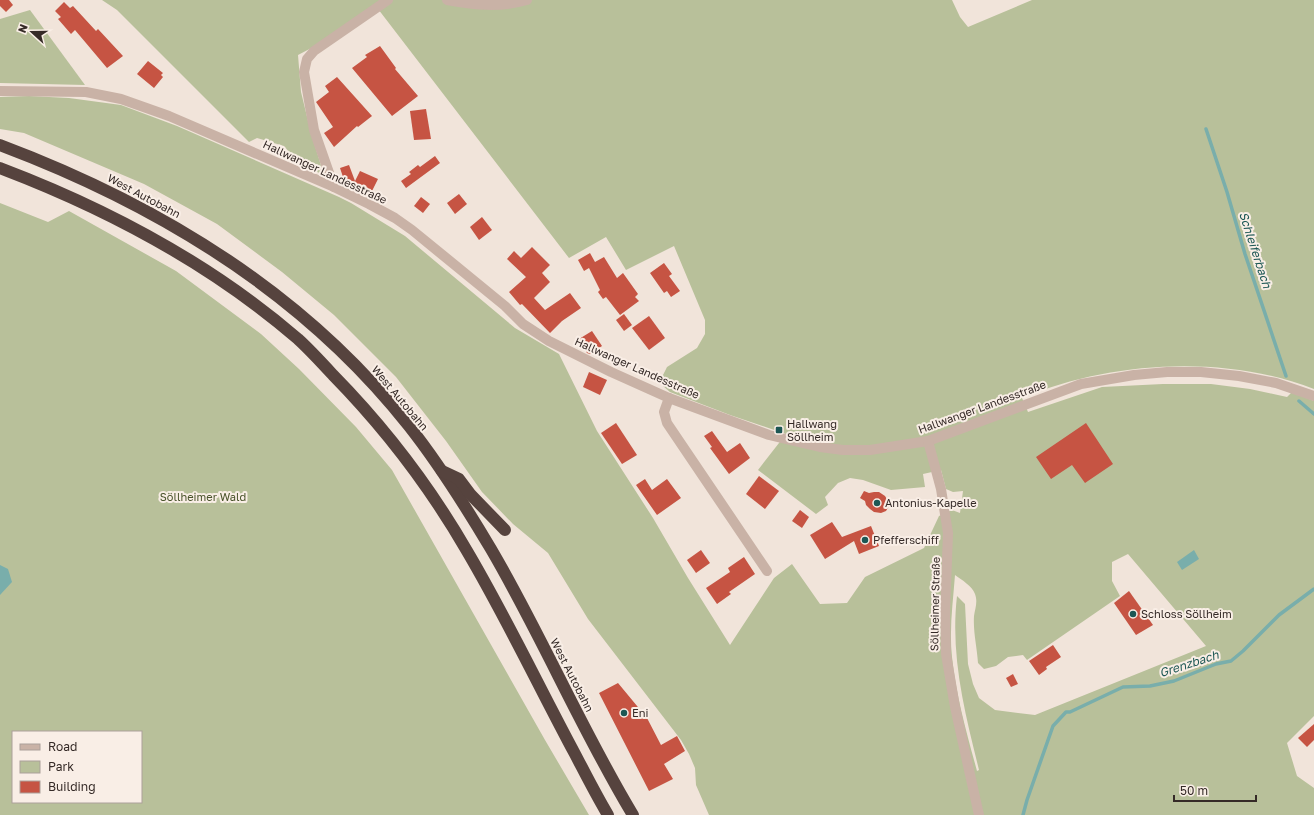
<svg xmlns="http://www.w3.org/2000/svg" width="1314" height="815" viewBox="0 0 1314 815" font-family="'Golos Text',sans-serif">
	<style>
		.green { fill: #b8c09a; fill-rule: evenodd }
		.water { fill: #79aeab }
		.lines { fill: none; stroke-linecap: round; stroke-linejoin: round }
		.stream { stroke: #79aeab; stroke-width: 3.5 }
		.building { fill: #c65443 }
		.minor { stroke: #c9b2a6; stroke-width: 10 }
		.highway { stroke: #56433e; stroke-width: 12 }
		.poi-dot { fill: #1c5754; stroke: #f9eee6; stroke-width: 1.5 }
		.labels { text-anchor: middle; stroke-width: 4; stroke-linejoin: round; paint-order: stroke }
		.street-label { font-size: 11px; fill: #352a27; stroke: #f9eee6 }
		.poi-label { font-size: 11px; fill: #352a27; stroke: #f9eee6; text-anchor: start }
		.park-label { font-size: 11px; fill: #49532b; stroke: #f9eee6 }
		.water-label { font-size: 12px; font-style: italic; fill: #1c5754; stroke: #f9eee6 }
	</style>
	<rect width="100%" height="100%" fill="#f1e4da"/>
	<g class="green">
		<path d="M 102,0 L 952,0 L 960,17 L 968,27 L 1032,0 L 1314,0 L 1314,389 C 1224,354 1110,361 1022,398 L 1028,412 L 1102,387 L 1163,384 L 1211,384 L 1250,389 L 1287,397 L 1292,392 L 1314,401 L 1314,716 L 1287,743 L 1297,776 L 1314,788 L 1314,815 L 709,815 L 696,785 L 695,768 L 689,754 L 681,740 L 588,619 L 548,553 L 513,524 L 482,492 L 446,441 L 396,377 L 334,315 L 282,272 L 217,224 L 144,184 L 24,133 L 0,129 L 0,97 L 29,96 L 69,98 L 121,105 L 177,126 L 339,197 L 351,203 L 405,236 L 515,328 L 559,354 L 597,431 L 653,518 L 688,578 L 730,645 L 774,578 L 792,564 L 820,604 L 847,603 L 865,577 L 924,548 L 939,516 L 952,510 L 960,513 L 963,491 L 953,492 L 946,489 L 941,470 L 923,474 L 925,487 L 891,490 L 863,480 L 850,478 L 838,483 L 825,497 L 828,505 L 816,514 L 758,470 L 786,434 L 730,415 L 670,392 L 663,386 L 661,379 L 667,367 L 697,348 L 705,334 L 705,320 L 674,246 L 626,270 L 606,237 L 569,258 L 375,5 L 319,44 L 298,55 L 301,92 L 311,133 L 324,175 L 295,162 L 290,153 L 284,146 L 257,138 L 249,142 L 117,10 ZM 1128,554 L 1206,646 L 1035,715 L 995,710 L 979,698 L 973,684 L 968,664 L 965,604 L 957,596 C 950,656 965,713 979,770 L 977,771 C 967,734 956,696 952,657 C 949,630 953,602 955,575 C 962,580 972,586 975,594 C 978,602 975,609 974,616 C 973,632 977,647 978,663 L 984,669 L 996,666 L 1008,657 L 1023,655 L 1027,660 L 1120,596 L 1112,581 L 1112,562 Z"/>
		<polygon points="30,10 85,85 0,83 0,19"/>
		<path d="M 0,203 L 48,222 L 69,211 L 176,271 L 261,334 L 299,369 L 356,427 L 392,470 L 545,740 L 589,815 L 0,815 ZM 13,732 L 141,732 L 141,802 L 13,802 Z"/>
	</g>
	<g class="water">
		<polygon points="1194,550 1199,559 1182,570 1177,562"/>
		<polygon points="0,565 8,569 12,582 0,595"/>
	</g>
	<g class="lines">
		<g class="stream">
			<polyline points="1206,129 1227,192 1245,254 1286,376"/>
			<polyline points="1299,401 1314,414"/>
			<polyline points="1023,815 1027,800 1053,726 1066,712 1070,712 1123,687 1150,686 1174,681 1216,664 1231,661 1243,651 1279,615 1314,589"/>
		</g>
	</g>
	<g class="building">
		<polygon points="0,0 9,0 13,5 6,12 0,6"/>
		<polygon points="64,2 70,8 73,6 96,31 98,29 123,56 107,68 75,30 71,34 58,19 61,17 55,11"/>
		<polygon points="380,46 396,68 395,69 418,96 392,116 352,68 367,57 365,55"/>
		<polygon points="148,61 163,73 161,75 163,77 154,88 137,74"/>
		<polygon points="337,77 372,116 358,127 357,126 334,147 324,133 333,127 316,102 329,92 325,86"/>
		<polygon points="426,109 431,139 414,140 410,111"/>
		<polygon points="435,156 440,163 406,188 401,181 411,174 409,172 418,165 420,167"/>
		<polygon points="349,165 355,181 360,171 378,179 372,191 343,177 340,168"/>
		<polygon points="459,194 467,204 455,214 447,203"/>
		<polygon points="421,197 430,204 423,213 414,206"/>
		<polygon points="482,217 492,230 479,240 470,227"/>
		<polygon points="532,247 550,265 542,273 550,282 534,298 545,310 570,293 581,308 562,321 550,333 522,304 520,305 509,292 526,277 507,259 514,251 521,258"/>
		<polygon points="590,253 595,262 604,257 617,278 623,273 638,294 635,297 639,301 620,315 606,297 603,299 598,292 600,290 589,268 584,271 578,260"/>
		<polygon points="664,263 672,274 669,276 680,291 671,297 667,291 664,293 650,273"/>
		<polygon points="624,314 632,325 624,331 616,320"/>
		<polygon points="649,316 665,338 649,350 632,328"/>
		<polygon points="592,331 602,346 590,354 587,353 579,339"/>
		<polygon points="589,372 607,380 600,395 583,387"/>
		<polygon points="616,423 637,455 622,464 601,433"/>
		<polygon points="1086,423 1113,464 1085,483 1072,465 1051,479 1036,457"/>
		<polygon points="712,431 727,452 740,443 750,458 729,474 710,448 712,447 704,436"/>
		<polygon points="759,476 779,491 765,509 746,494"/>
		<polygon points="645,479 652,490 667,479 681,498 657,515 636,485"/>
		<polygon points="864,491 869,493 874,492 879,492 885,496 888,501 889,506 886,511 881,513 874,512 870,509 866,505 865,501 860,498"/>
		<polygon points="800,510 809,517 802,528 792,521"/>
		<polygon points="832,522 842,537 871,526 879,546 859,554 854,541 825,559 810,535"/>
		<polygon points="701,550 710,563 696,573 687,560"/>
		<polygon points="744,557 755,574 729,592 731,594 717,604 706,588 730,572 728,568"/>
		<polygon points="1129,591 1153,625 1136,635 1114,603"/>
		<polygon points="1053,645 1061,657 1046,667 1047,669 1039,675 1029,661"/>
		<polygon points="1013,674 1018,684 1011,687 1006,678"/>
		<polygon points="618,683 647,718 661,745 677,736 685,751 664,764 673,779 649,791 599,693"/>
		<polygon points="1314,724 1314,740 1307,747 1298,738"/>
	</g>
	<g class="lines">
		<g class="minor">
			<path d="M 447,0 C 475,5 499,8 527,0"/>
			<polyline points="0,91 86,92 121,99 169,116 334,187 369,204 395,218 412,230 505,306 523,324 549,341 611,372 669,398 769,435 794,441 820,447 843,450 870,450 928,441 1081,384 1134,375 1167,372 1201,372 1239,376 1276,383 1314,396"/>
			<polyline points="334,187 314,130 304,72 307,59 314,51 388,0"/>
			<polyline points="669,398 664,412 667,423 767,571"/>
			<polyline points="928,441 941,489 948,533 945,613 946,654 955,707 979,815"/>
		</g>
		<g class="highway">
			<path d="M 0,145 C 157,204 304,293 409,426 C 439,464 466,507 491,549 C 542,636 581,729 633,815"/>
			<path d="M 0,168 C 108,209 210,263 298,339 C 310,350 322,363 333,375 C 385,428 430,487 467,551 C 506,617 539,687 575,754 C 586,775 596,795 608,815"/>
			<polyline points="442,471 459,479 471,495 505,530"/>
		</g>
	</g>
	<g class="poi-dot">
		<rect x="775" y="426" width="8" height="8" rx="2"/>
		<circle cx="877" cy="503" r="4"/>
		<circle cx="865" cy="540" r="4"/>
		<circle cx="1133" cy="614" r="4"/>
		<circle cx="624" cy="713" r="4"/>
	</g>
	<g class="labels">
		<g class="street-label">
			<text transform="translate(325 172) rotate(25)" y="4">Hallwanger Landesstraße</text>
			<text transform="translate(144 196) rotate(28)" y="4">West Autobahn</text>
			<text transform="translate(637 368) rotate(24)" y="4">Hallwanger Landesstraße</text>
			<text transform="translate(400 398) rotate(50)" y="4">West Autobahn</text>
			<text transform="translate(982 407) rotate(-20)" y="4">Hallwanger Landesstraße</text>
			<text transform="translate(935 604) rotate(-89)" y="4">Söllheimer Straße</text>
			<text transform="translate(572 675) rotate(63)" y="4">West Autobahn</text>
		</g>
		<g class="poi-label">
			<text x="787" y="428">Hallwang<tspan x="787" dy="13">Söllheim</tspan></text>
			<text x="885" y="507">Antonius-Kapelle</text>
			<text x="873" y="544">Pfefferschiff</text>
			<text x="1141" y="618">Schloss Söllheim</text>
			<text x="632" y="717">Eni</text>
		</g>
		<g class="park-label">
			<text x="203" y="501">Söllheimer Wald</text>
		</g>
		<g class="water-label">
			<text transform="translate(1255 250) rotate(72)" y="4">Schleiferbach</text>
			<text transform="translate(1189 664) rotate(-18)" y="4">Grenzbach</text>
		</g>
	</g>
	<rect x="12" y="731" width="130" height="72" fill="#f9eee6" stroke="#aba09a"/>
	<rect x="20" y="744" width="20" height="6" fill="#c9b2a6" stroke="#aba09a"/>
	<text x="48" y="751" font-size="12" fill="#352a27">Road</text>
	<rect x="20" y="761" width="20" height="12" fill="#b8c09a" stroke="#aba09a"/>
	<text x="48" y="771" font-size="12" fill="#352a27">Park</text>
	<rect x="20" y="781" width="20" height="12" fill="#c65443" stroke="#aba09a"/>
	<text x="48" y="791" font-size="12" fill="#352a27">Building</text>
	<g transform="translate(32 32) rotate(291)" stroke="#f9eee6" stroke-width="3" paint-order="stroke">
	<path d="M0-3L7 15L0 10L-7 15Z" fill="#352a27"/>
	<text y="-6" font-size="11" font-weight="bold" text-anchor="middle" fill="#352a27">N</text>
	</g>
	<path d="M1174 795v6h82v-6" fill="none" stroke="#352a27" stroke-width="2"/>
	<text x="1180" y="795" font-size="12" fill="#352a27" stroke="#f9eee6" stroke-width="3" paint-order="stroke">50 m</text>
</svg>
